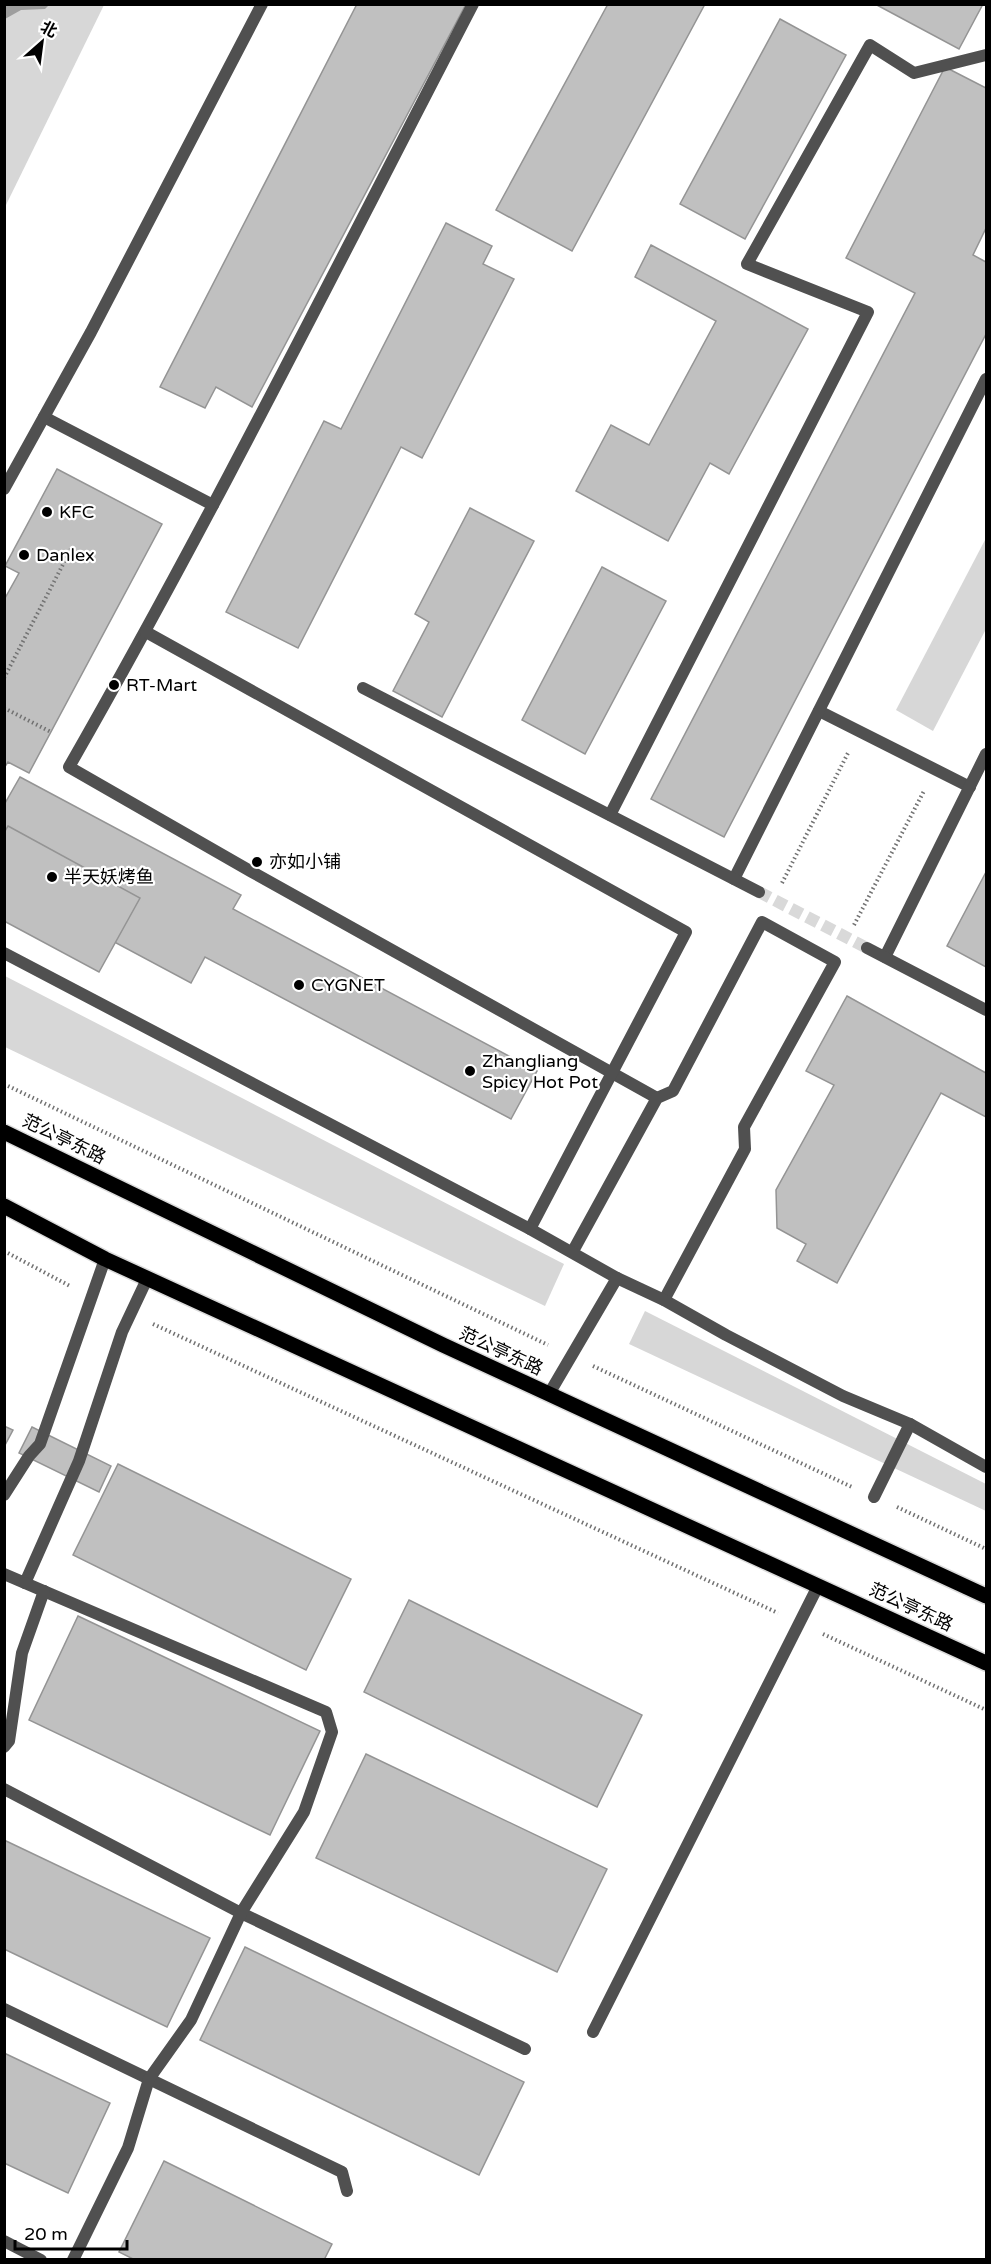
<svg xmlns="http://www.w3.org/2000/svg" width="991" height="2264" viewBox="0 0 991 2264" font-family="'Varela Round','Noto Sans SC',sans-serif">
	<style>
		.green { fill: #d7d7d7 }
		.water { fill: #9e9e9e }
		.building { fill: #c0c0c0; stroke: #949494; stroke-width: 1.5 }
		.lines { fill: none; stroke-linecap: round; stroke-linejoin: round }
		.street-tunnel { stroke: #d9d9d9; stroke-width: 12; stroke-dasharray: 12 6; stroke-linecap: butt }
		.primary-casing { stroke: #dbdbdb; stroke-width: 18 }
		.path { stroke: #727272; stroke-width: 4; stroke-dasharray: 1.5 3; stroke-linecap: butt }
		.lane { stroke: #505050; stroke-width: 12 }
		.street { stroke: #505050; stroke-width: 12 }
		.primary { stroke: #000; stroke-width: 15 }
		.poi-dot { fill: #000; stroke: #fff; stroke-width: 2 }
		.labels { text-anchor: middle; stroke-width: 4.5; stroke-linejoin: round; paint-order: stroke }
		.poi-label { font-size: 18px; fill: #000; stroke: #fff; text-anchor: start }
		.street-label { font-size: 18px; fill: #000; stroke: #fff }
	</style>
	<rect width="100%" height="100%" fill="#fff"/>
	<g class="green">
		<polygon points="5,5 104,5 5,207"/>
		<polygon points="986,538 986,629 933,731 896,710"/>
		<polygon points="5,976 564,1264 545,1306 5,1047"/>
		<polygon points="645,1311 986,1484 986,1511 629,1344"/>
	</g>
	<polygon class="water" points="5,4 49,4 49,5 45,9 21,10 5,19"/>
	<g class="building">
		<polygon points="357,4 466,4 252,407 216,387 205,408 160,387"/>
		<polygon points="608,4 705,4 572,251 496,210"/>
		<polygon points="875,4 983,4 959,49"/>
		<polygon points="780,19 846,55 745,239 680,204"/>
		<polygon points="945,67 986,88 986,228 973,255 986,262 986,334 724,837 651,799 915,293 846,258"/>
		<polygon points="446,223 492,246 483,264 514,279 422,458 401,447 298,648 226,612 324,421 341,429"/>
		<polygon points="651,245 808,329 729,474 710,463 668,541 576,491 611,425 649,445 716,321 635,277"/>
		<polygon points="57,469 162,524 29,773 8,762 4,768 4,600 19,573 5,566"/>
		<polygon points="470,508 534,541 442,717 393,691 429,622 415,614"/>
		<polygon points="602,567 666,601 585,754 522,720"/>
		<polygon points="20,777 241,895 233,909 537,1071 511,1119 205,957 191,983 4,883 4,805"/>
		<polygon points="8,826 140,898 99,972 4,921 4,833"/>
		<polygon points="986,872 986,967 947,946"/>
		<polygon points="847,996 986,1073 986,1117 941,1093 837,1283 797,1261 806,1244 777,1228 776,1190 834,1085 806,1071"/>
		<polygon points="4,1426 13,1430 4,1447"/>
		<polygon points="32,1427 111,1466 99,1492 19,1453"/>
		<polygon points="118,1464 351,1579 306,1670 73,1555"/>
		<polygon points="409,1600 642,1715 597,1807 364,1692"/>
		<polygon points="78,1616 320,1731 270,1835 29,1720"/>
		<polygon points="366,1754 607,1869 557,1972 316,1858"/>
		<polygon points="4,1840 210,1938 167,2027 4,1949"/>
		<polygon points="245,1947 524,2082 479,2175 200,2040"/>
		<polygon points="4,2053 110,2103 68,2193 4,2163"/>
		<polygon points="164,2161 332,2244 324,2260 135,2260 119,2252"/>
	</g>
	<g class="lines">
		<polyline class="street-tunnel" points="759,892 867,948"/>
		<g class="primary-casing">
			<g id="primary">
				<polyline points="4,1132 443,1345 986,1596"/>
				<polyline points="4,1206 105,1259 986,1663"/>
			</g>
		</g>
		<g class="path">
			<polyline points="4,678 71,549"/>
			<polyline points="4,708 51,732"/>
			<polyline points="782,883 848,753"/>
			<polyline points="854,925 924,791"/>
			<polyline points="4,1084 548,1345"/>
			<polyline points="4,1251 70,1286"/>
			<polyline points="153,1324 778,1613"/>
			<polyline points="593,1366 852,1487"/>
			<polyline points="897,1507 986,1549"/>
			<polyline points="823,1634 986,1710"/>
		</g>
		<g class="lane">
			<path d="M 473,4 C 340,260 212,517 69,767 L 252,872 L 657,1098"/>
			<polyline points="44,417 213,505"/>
			<polyline points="146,632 686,932 530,1229"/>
			<polyline points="819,711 970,787"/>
			<polyline points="610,815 868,312 747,264 870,45 914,73 986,55"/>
			<polyline points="734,879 986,379"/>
			<polyline points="885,957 986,754"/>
			<polyline points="573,1251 657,1098 673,1091 762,922 835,962 744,1127 745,1149 664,1300"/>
			<polyline points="4,1789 241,1913 525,2049"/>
			<polyline points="4,2009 342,2172 347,2191"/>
			<polyline points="593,2032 818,1586"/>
			<polyline points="4,2241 41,2260"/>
		</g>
		<g class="street">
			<polyline points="4,489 91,332 262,4"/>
			<polyline points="363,688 759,892"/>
			<polyline points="867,948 986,1010"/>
			<polyline points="4,953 530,1229 617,1278 664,1300 726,1335 843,1396 910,1424 986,1467"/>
			<polyline points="549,1394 617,1278"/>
			<polyline points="4,1495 29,1456 40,1444 105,1259"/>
			<polyline points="874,1497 910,1424"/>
			<polyline points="4,1574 25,1583 79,1461 122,1332 147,1279"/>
			<polyline points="25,1583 326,1712 332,1732 304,1812 241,1913 191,2020 149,2079 128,2148 73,2260"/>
			<polyline points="4,1747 9,1741 22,1653 44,1591"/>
		</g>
		<use href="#primary" class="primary"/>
	</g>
	<g class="poi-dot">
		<circle cx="47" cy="512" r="6"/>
		<circle cx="24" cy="555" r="6"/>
		<circle cx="114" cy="685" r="6"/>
		<circle cx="257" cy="862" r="6"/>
		<circle cx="52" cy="877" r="6"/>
		<circle cx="299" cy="985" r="6"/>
		<circle cx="470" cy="1071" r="6"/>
	</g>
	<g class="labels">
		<g class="poi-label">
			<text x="59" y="518">KFC</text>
			<text x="36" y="561">Danlex</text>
			<text x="126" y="691">RT-Mart</text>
			<text x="269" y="868">亦如小铺</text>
			<text x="64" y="883">半天妖烤鱼</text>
			<text x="311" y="991">CYGNET</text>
			<text x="482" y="1067">Zhangliang<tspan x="482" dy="21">Spicy Hot Pot</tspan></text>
		</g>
		<g class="street-label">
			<text transform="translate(64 1139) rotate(26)" y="6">范公亭东路</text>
			<text transform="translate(501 1351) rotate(25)" y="6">范公亭东路</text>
			<text transform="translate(911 1607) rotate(25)" y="6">范公亭东路</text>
		</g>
	</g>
	<rect width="991" height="2264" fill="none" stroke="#000000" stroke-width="12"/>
	<g transform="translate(42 42) rotate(28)" stroke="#ffffff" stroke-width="4.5" paint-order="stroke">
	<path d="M0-4.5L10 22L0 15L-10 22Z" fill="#000000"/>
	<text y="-9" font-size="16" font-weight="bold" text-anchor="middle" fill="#000000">北</text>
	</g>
	<path d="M15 2240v9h112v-9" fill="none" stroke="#000000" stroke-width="3"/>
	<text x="24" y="2240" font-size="18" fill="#000000" stroke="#ffffff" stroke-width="4.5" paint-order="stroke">20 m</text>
</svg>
